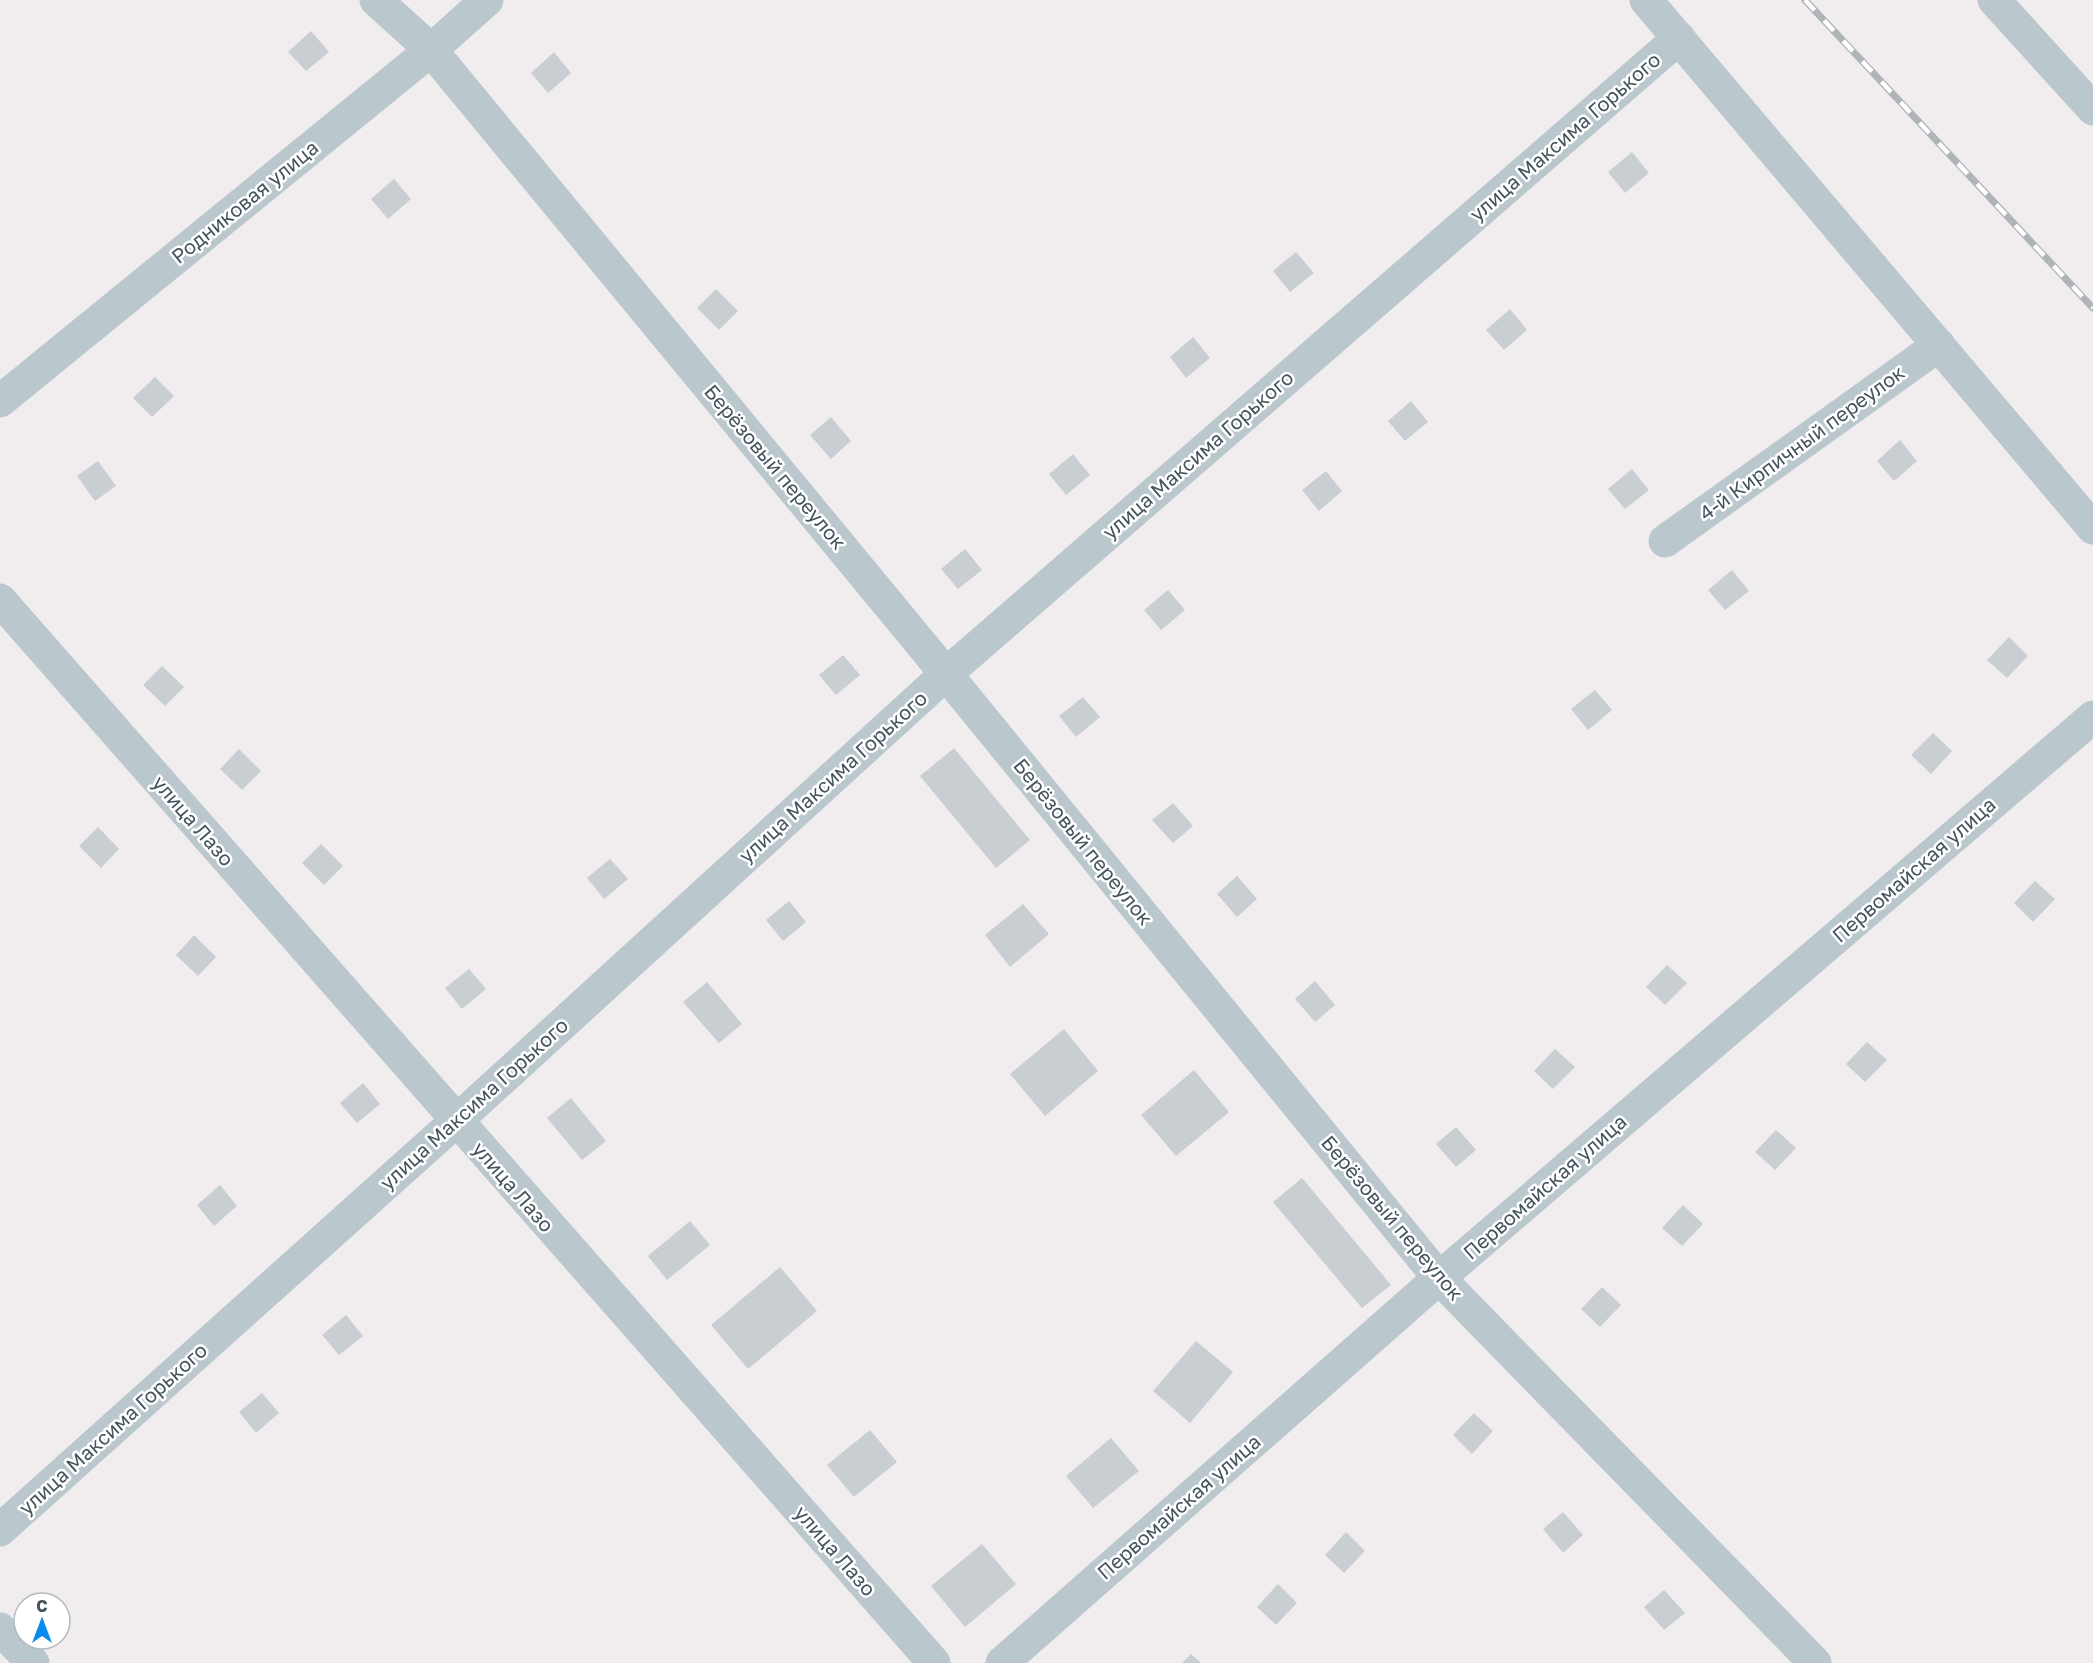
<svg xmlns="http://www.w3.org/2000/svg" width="2093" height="1663" viewBox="0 0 2093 1663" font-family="'Golos Text',sans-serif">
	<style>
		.building { fill: #c9ced3 }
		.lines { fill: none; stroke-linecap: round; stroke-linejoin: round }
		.minor { stroke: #bac8ce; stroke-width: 33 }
		.rail-casing { stroke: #afb4b9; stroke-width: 7 }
		.rail { stroke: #fff; stroke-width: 4.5; stroke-dasharray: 14; stroke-linecap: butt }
		.labels { text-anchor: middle; stroke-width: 5; stroke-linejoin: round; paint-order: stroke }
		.street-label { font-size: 20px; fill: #44545d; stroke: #fff }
	</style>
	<rect width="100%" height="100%" fill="#f1edee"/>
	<g class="building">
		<polygon points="311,31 329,52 306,71 288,52"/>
		<polygon points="554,52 571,73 548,93 531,73"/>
		<polygon points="1632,152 1649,173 1625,193 1608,172"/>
		<polygon points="394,179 411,199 388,219 371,199"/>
		<polygon points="1296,252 1314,273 1290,292 1273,271"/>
		<polygon points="716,289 738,311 719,330 697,308"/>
		<polygon points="1510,309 1527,330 1504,350 1486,330"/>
		<polygon points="1193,337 1210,358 1186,378 1170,357"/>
		<polygon points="155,377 174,396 152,417 133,398"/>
		<polygon points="1411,401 1428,422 1405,441 1388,421"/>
		<polygon points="831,417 851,441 831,459 810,435"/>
		<polygon points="1900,440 1917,461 1894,481 1877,461"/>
		<polygon points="1073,454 1090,475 1066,495 1049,474"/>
		<polygon points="98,461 116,486 95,501 77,476"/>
		<polygon points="1632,469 1649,490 1625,509 1608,489"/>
		<polygon points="1326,471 1342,491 1319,511 1302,490"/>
		<polygon points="965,549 982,570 958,589 941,569"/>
		<polygon points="1732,570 1749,591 1725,610 1708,590"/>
		<polygon points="1168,590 1185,610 1161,630 1144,610"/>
		<polygon points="2009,637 2028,656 2007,678 1987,660"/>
		<polygon points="843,655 860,675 836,695 819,675"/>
		<polygon points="162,666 184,687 165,706 143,685"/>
		<polygon points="1595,690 1612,710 1588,730 1571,709"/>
		<polygon points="1083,697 1100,717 1076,737 1059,716"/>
		<polygon points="1933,733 1952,751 1931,774 1911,755"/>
		<polygon points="954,748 1030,840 996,868 920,776"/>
		<polygon points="239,749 261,771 242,790 220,769"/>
		<polygon points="1173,803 1193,826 1173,843 1152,820"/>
		<polygon points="98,827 119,849 101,868 79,846"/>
		<polygon points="321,844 343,866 324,885 302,863"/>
		<polygon points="610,859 628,879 604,899 587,878"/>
		<polygon points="1237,876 1257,899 1237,917 1217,894"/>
		<polygon points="2035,881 2055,899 2033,922 2014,903"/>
		<polygon points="789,901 806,922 783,941 766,920"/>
		<polygon points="1023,904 1049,934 1010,967 985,935"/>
		<polygon points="194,935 216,957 198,976 176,955"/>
		<polygon points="1667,965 1687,983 1665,1005 1646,987"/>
		<polygon points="469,969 486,989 462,1009 445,988"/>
		<polygon points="1315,981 1335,1005 1315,1022 1295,999"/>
		<polygon points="707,982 742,1024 719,1043 683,1002"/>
		<polygon points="1064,1029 1098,1071 1045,1116 1010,1074"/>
		<polygon points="1867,1042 1887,1060 1865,1082 1846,1064"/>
		<polygon points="1555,1049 1575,1067 1553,1089 1534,1071"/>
		<polygon points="1194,1070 1229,1112 1176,1156 1141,1115"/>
		<polygon points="363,1083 380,1104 357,1123 340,1103"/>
		<polygon points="571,1098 606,1141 582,1160 547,1118"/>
		<polygon points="1456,1127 1476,1150 1456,1167 1436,1144"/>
		<polygon points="1776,1130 1796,1148 1775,1170 1755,1152"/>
		<polygon points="1302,1178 1391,1285 1362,1308 1273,1202"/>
		<polygon points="220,1185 237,1206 214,1226 197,1205"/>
		<polygon points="1683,1205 1703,1224 1682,1246 1662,1228"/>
		<polygon points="690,1221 710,1245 667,1280 648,1256"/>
		<polygon points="780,1267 817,1311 748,1369 711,1325"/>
		<polygon points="1602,1287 1621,1305 1600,1327 1581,1309"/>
		<polygon points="346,1315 363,1336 339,1355 322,1335"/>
		<polygon points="1196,1341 1233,1372 1190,1423 1153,1391"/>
		<polygon points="262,1393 279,1413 256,1433 239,1412"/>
		<polygon points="1474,1413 1493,1431 1472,1454 1453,1435"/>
		<polygon points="870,1430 897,1462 854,1497 827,1465"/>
		<polygon points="1111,1438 1139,1471 1093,1508 1066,1476"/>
		<polygon points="1563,1512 1583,1535 1563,1553 1543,1529"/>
		<polygon points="1346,1532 1365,1551 1344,1573 1325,1555"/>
		<polygon points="982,1544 1016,1584 965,1627 931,1586"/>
		<polygon points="1278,1584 1297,1603 1276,1625 1257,1607"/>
		<polygon points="1664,1590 1685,1613 1664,1630 1644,1607"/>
		<polygon points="1191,1654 1201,1663 1182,1663"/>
	</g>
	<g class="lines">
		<g class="minor">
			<polyline points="376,0 431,50 946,674 1439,1278 1815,1663"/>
			<polyline points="1646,0 2093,528"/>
			<polyline points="1994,0 2093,109"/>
			<polyline points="0,401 431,50 487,0"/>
			<polyline points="1665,541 1939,345"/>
			<polyline points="0,600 934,1663"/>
			<polyline points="0,1530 456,1121 946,674 1679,38"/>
			<polyline points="0,1629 33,1663"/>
			<polyline points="1002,1663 1439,1278 2093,717"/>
		</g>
		<g class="rail-casing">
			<polyline id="rail" points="1805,0 2093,308"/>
		</g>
		<use href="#rail" class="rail"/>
	</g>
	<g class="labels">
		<g class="street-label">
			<text transform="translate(1565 137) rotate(-41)" y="7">улица Максима Горького</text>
			<text transform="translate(245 202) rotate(-39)" y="7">Родниковая улица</text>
			<text transform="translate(1802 443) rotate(-36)" y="7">4-й Кирпичный переулок</text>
			<text transform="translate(1198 455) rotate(-41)" y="7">улица Максима Горького</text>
			<text transform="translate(775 467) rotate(50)" y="7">Берёзовый переулок</text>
			<text transform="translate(833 777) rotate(-42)" y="7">улица Максима Горького</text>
			<text transform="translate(193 821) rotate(49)" y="7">улица Лазо</text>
			<text transform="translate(1083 842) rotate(51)" y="7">Берёзовый переулок</text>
			<text transform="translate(1914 870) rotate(-41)" y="7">Первомайская улица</text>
			<text transform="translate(474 1104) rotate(-42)" y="7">улица Максима Горького</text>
			<text transform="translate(513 1187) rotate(49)" y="7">улица Лазо</text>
			<text transform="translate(1545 1187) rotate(-41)" y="7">Первомайская улица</text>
			<text transform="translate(1392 1218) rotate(50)" y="7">Берёзовый переулок</text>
			<text transform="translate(113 1429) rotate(-42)" y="7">улица Максима Горького</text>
			<text transform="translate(1179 1507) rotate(-41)" y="7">Первомайская улица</text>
			<text transform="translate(835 1551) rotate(49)" y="7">улица Лазо</text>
		</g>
	</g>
	<g transform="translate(42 1621)"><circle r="28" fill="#ffffff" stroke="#b4bbbe" stroke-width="1.5"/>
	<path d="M0-4.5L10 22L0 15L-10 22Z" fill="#098aef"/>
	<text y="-9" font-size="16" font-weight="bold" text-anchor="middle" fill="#44545d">С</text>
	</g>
</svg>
